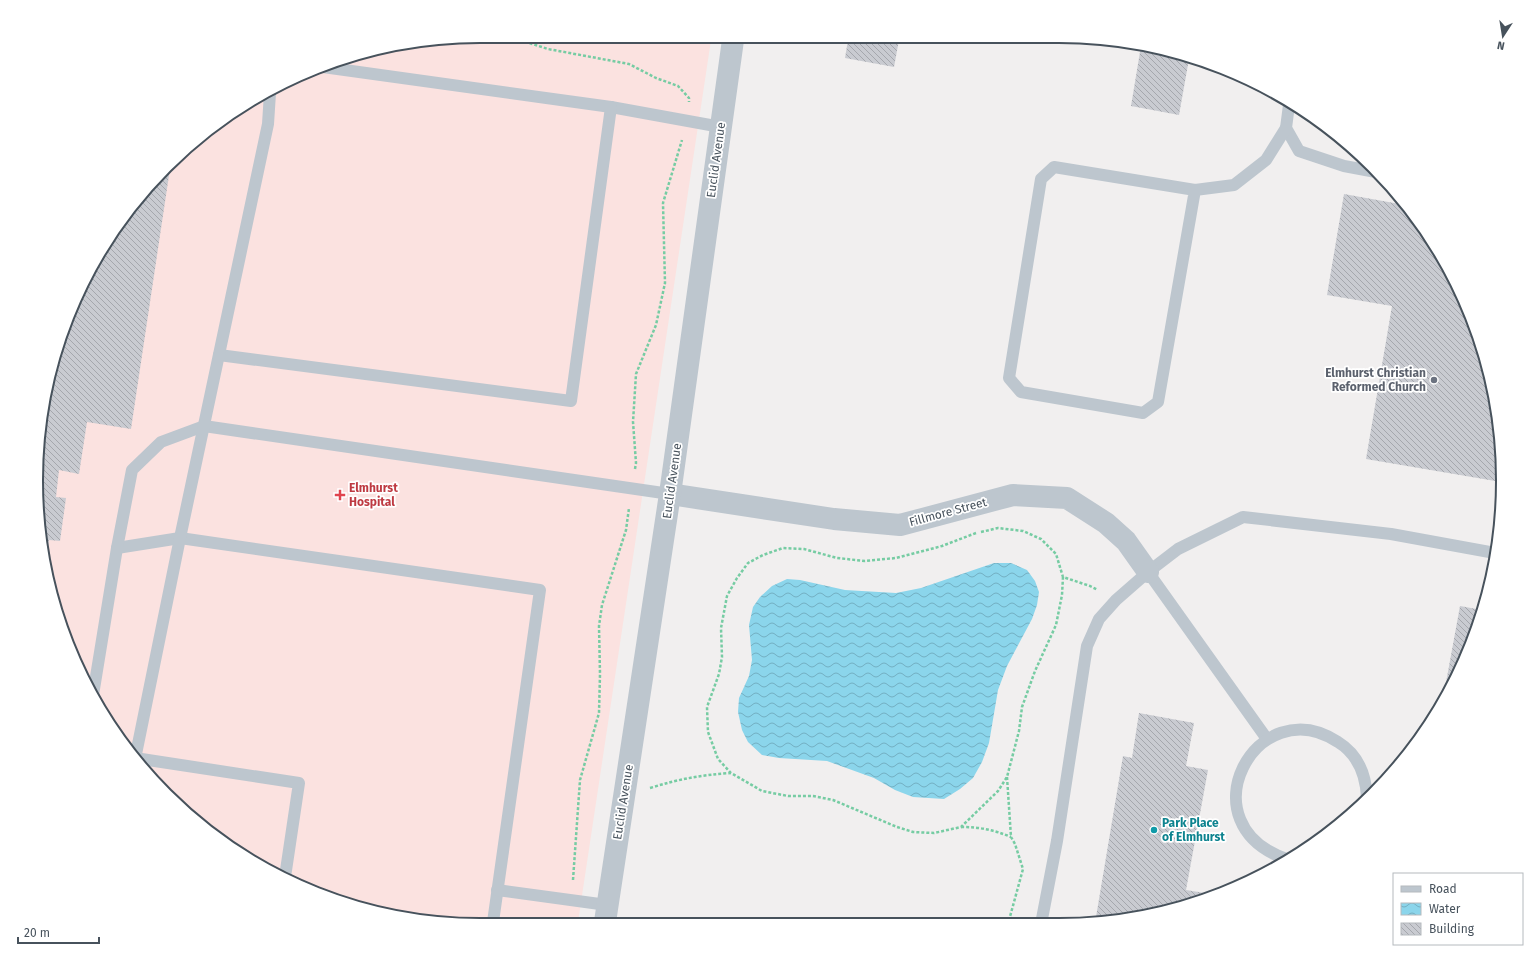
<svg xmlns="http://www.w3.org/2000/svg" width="1539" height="961" viewBox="0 0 1539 961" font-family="'Fira Sans',sans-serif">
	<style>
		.medical { fill: #fbe2e0 }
		.water { fill: url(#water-waves) }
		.building { fill: url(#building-back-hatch) }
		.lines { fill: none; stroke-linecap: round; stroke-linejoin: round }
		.path { stroke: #76cca3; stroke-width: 2.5; stroke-dasharray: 3 2; stroke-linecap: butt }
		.service { stroke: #bdc6ce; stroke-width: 12 }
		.minor { stroke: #bdc6ce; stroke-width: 22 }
		.worship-dot { fill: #6b7280; stroke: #fff; stroke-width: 1.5 }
		.health-dot { fill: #e0444e; stroke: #fff; stroke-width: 1.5 }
		.culture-dot { fill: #0f9aa8; stroke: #fff; stroke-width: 1.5 }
		.labels { text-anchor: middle; stroke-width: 3.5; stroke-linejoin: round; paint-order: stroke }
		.street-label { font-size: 12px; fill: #47525c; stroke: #fff }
		.worship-label { font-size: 12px; font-weight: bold; fill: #5b616d; stroke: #fff; text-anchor: end }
		.health-label { font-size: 12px; font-weight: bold; fill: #be3a42; stroke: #fff; text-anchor: start }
		.culture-label { font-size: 12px; font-weight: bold; fill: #0d838f; stroke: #fff; text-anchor: start }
		.rim { fill: none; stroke: #47525c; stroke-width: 2 }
	</style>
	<defs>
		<pattern id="water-waves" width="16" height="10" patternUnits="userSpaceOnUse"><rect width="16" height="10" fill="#8bd5eb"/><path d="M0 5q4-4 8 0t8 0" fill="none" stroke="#73afc2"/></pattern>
		<pattern id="building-back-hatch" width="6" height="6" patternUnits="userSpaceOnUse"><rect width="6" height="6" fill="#c9cbd1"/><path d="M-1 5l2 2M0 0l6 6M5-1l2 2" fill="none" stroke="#a5a7ad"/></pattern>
	</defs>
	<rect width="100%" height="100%" fill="#f1efef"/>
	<polygon class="medical" points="422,40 711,40 578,922 423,921 311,891 210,833 146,774 111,727 70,651 51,596 40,538 37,452 60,337 95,258 128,210 166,166 233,111 338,60"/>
	<polygon class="water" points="994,563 1011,563 1027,570 1035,581 1039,592 1037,605 1032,619 1007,666 998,690 989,743 982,762 973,778 960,789 944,799 913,797 895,790 874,778 827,761 779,758 762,755 748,742 742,730 738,712 739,698 749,676 752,660 749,625 753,607 760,597 772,586 787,579 800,580 845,590 896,593 921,588"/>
	<g class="building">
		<polygon points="848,40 899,40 894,67 845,58"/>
		<polygon points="1141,46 1189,59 1179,115 1131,106"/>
		<polygon points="171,162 131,429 87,422 79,474 59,470 56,497 66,498 60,541 49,540 45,564 40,538 37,452 60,337 95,258 128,210"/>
		<polygon points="1344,194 1405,205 1444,258 1479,338 1499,423 1501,482 1366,459 1392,306 1327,295"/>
		<polygon points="1460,606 1482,610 1457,677 1443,699"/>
		<polygon points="1139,713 1194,723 1186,766 1208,770 1186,890 1211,894 1174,910 1095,923 1123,756 1132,758"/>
	</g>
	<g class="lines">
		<g class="path">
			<polyline points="520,40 548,49 629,64 656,78 678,86 689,98 689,102"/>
			<polyline points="635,469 636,463 633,422 636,374 656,325 665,283 663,203 682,140"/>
			<polyline points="981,532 998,528 1023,531 1041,539 1056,554 1063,577 1090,586 1098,590"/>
			<polyline points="976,533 942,546 896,558 865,561 837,558 804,549 783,548 763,555 748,563 737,578 727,596 721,628 722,657 719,674 707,707 708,732 718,759 731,773 762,791 788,796 813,796 833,800 897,827 913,832 934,833 961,827 998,791 1007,777 1019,731 1022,707 1035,671 1056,625 1062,595 1063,577"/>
			<polyline points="1007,777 1011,837 1015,844 1023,869 1008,924"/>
			<path d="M 650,788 C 679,779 701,775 731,773"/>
			<path d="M 961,827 C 980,827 994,830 1011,837"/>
			<polyline points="573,880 580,780 599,713 600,674 599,626 602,605 626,530 629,508"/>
		</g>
		<g class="service">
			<polyline points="1289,105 1286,128 1299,151 1344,166 1376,172"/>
			<polyline points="611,107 721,127"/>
			<polyline points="1195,190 1054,167 1041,179 1009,378 1021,392 1143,413 1158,402 1195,190 1234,185 1266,160 1286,128"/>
			<polyline points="219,355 571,401 611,107 323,67"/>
			<polyline points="117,548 180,538 540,590 493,922"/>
			<polyline points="1148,572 1267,739"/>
			<polyline points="93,695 117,548 132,470 161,442 204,426 670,494"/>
			<polyline points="135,758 299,783 285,877"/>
			<polyline points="135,759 180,538 268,124 270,93"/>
			<path d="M 1289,860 C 1182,825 1257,688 1338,742 C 1359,755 1366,775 1367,798"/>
			<polyline points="497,890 607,905"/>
			<polyline points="1041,924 1057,841 1087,646 1099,619 1116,600 1148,572 1178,549 1243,517 1391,534 1495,553"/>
		</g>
		<g class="minor">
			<polyline points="670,494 834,519 900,525 1013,495 1067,498 1106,523 1126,541 1148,572"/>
			<polyline points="605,922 670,494 733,40"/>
		</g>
	</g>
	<circle class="worship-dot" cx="1434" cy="380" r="4"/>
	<path class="health-dot" d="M338 489h4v4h4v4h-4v4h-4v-4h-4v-4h4z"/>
	<circle class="culture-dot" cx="1154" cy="830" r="4"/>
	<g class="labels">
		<g class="street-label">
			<text transform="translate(716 160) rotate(-82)" y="4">Euclid Avenue</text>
			<text transform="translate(672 481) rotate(-82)" y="4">Euclid Avenue</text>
			<text transform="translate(948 512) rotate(-15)" y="4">Fillmore Street</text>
			<text transform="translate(623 802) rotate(-81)" y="4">Euclid Avenue</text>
		</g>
		<g class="worship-label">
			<text x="1426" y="377">Elmhurst Christian<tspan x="1426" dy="14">Reformed Church</tspan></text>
		</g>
		<g class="health-label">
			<text x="349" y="492">Elmhurst<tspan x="349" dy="14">Hospital</tspan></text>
		</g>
		<g class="culture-label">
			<text x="1162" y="827">Park Place<tspan x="1162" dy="14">of Elmhurst</tspan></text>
		</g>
	</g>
	<path d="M0 0H1539V961H0ZM480 43H1059A437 437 0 0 1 1496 480V481A437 437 0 0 1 1059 918H480A437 437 0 0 1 43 481V480A437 437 0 0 1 480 43Z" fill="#fff" fill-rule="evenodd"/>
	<path class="rim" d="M480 43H1059A437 437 0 0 1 1496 480V481A437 437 0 0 1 1059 918H480A437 437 0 0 1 43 481V480A437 437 0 0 1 480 43Z"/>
	<rect x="1393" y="873" width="130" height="72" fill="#ffffff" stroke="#b5babe"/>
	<rect x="1401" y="886" width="20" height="6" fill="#bdc6ce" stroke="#b5babe"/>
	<text x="1429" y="893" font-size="12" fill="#47525c">Road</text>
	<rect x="1401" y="903" width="20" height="12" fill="url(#water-waves)" stroke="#b5babe"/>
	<text x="1429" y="913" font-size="12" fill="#47525c">Water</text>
	<rect x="1401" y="923" width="20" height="12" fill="url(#building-back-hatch)" stroke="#b5babe"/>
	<text x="1429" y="933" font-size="12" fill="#47525c">Building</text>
	<g transform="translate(1503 36) rotate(192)" stroke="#ffffff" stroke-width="3" paint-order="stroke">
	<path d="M0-3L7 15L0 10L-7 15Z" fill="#47525c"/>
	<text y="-6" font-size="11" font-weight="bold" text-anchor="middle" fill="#47525c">N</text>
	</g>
	<path d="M18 937v6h81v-6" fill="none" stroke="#47525c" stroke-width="2"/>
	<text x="24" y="937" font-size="12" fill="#47525c" stroke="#ffffff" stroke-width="3" paint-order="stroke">20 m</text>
</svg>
